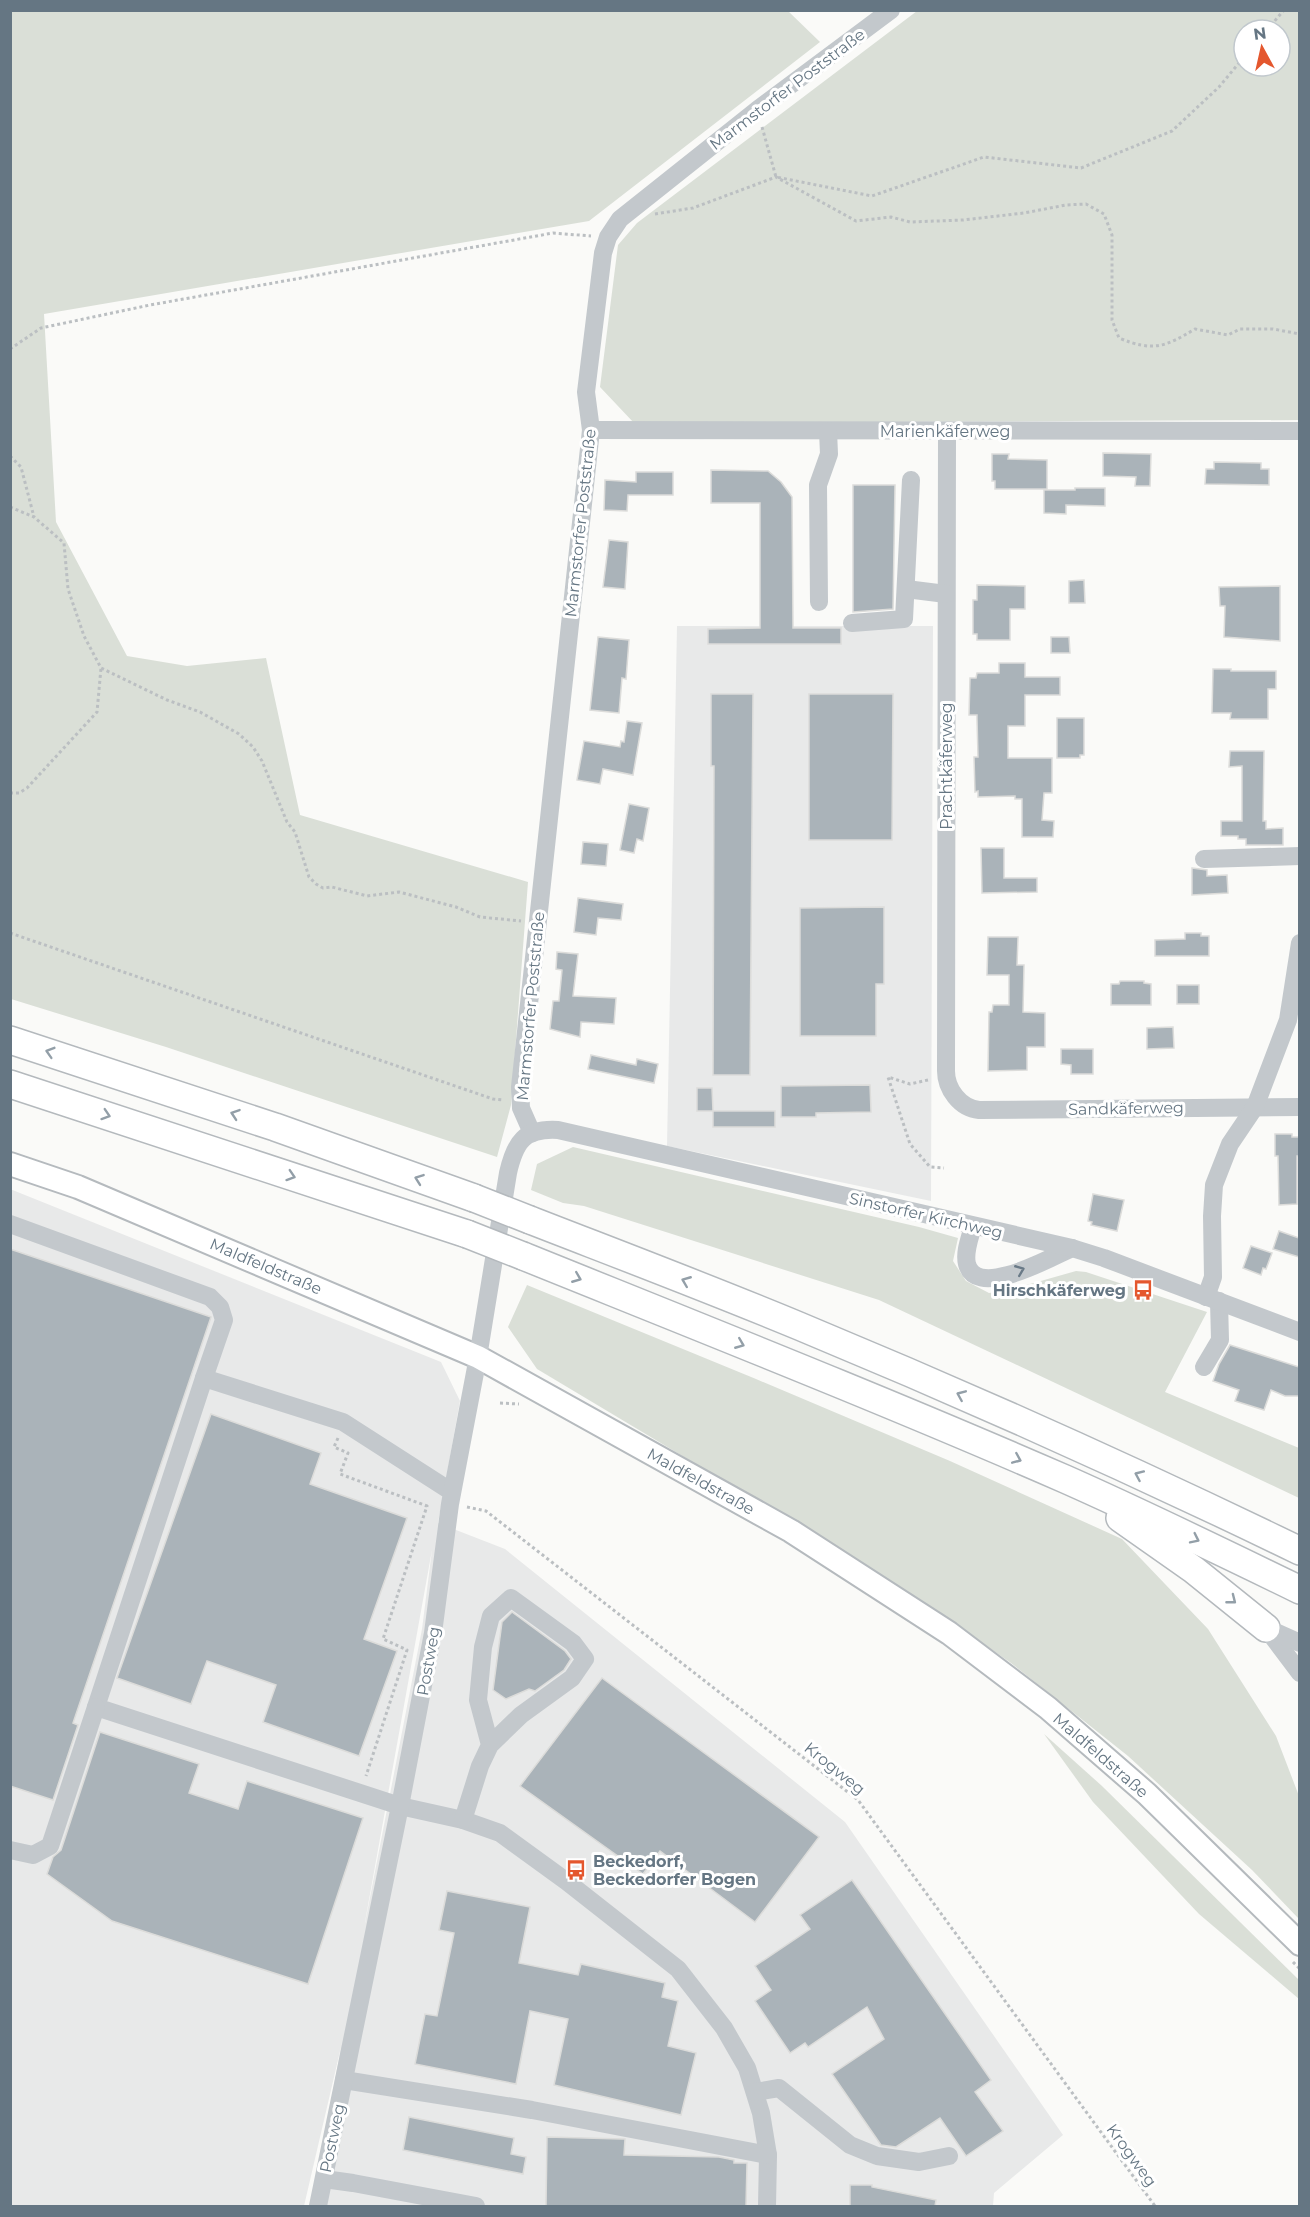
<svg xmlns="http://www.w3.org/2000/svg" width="1310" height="2217" viewBox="0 0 1310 2217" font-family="Montserrat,sans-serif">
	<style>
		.built { fill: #e8e9e9; fill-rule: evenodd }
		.green { fill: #dadfd7; fill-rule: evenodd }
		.building { fill: #aab3b9; stroke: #dcdcda; stroke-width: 1.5 }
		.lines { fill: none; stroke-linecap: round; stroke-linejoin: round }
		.major-casing { stroke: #b5babe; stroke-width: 26 }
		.highway-casing { stroke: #b4b9bd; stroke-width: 30 }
		.path { stroke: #bbbfc2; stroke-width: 3; stroke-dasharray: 3 3; stroke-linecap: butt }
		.minor { stroke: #c3c8cc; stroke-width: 18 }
		.major { stroke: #fff; stroke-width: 22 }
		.highway { stroke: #fff; stroke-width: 27 }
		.highway-bridge-casing { stroke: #b4b9bd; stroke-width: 30; stroke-linecap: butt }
		.highway-bridge { stroke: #fff; stroke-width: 27 }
		.oneway { stroke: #939fa8 }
		.oneway2 { stroke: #6a7a87 }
		.labels { text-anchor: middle; stroke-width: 6; stroke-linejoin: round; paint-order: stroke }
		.street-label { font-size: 16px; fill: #657683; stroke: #fff }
		.poi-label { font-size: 16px; font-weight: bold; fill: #657683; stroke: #fff; text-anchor: end }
	</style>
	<rect width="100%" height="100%" fill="#fafaf8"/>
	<g class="built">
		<polygon points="677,626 933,626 931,1201 667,1146"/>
		<path d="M 10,1189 L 441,1362 L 460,1401 L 438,1523 L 505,1549 L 845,1822 L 1063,2135 L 994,2193 L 993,2206 L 312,2206 L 341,2047 L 304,2206 L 11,2206 ZM 432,1550 L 422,1629 L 365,1923 L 365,1922 Z"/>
	</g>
	<g class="green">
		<polygon points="787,10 820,42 589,221 44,314 56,522 127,656 187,666 266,658 300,815 528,882 511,1105 497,1157 166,1047 11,999 10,11"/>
		<path d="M 917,11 L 1299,11 L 1299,420 L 634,423 L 600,387 L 618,245 L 637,223 ZM 1244,30 L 1280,30 L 1280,66 L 1244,66 Z"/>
		<polygon points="573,1147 919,1227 958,1238 953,1261 966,1281 989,1293 1009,1290 1076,1271 1086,1272 1207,1312 1165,1392 1299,1448 1299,1498 879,1300 584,1206 563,1203 531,1190 537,1164"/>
		<polygon points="527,1285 756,1379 950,1461 1122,1539 1208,1629 1276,1736 1299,1796 1299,1919 1252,1870 1128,1756 1011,1663 952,1622 798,1525 537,1369 508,1327"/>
		<polygon points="1044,1734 1102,1786 1299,1980 1299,1999 1199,1914 1093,1802"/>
	</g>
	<g class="building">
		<polygon points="1103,453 1151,454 1150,486 1135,486 1136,477 1103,476"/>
		<polygon points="992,454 1009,454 1008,459 1047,460 1047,489 995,489 995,481 992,481"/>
		<polygon points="1214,462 1261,463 1261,469 1269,469 1269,485 1205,484 1206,469 1214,469"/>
		<polygon points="711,470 768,471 781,482 792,497 793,628 841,628 841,644 708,644 708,629 760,628 760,503 711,503"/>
		<polygon points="636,472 673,472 673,495 628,495 627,511 604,510 605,480 636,482"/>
		<polygon points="853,485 895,485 893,609 853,612"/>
		<polygon points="1075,488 1105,488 1105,506 1066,505 1066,514 1044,513 1044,490 1075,490"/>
		<polygon points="609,540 628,542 625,589 603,587"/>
		<polygon points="1084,580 1085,603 1069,603 1069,581"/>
		<polygon points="977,585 1025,586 1025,609 1010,609 1010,640 977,640 977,634 973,634 973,600 977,600"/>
		<polygon points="1280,586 1280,641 1224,637 1225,606 1220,606 1219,587"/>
		<polygon points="598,637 629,640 626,679 622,678 619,713 590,710"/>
		<polygon points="1051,637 1069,637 1070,653 1051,653"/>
		<polygon points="999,663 1025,663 1025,677 1060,677 1060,695 1025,695 1025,726 1008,726 1008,758 1052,758 1052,793 1044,793 1042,820 1054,821 1053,837 1022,837 1022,799 1015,799 1015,796 978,797 978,791 975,792 974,757 978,757 977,719 977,715 969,715 970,678 976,678 977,673 999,673"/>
		<polygon points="1213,669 1231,669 1231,671 1276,671 1276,689 1268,689 1268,719 1230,719 1231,713 1212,713"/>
		<polygon points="711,694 753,694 750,1075 713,1075 714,766 711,766"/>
		<polygon points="809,694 893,694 892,840 809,840"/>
		<polygon points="1057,718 1084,718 1084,755 1080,755 1080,758 1057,758"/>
		<polygon points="627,721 642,723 633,775 603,769 600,784 577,780 584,741 620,747 621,741 624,742"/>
		<polygon points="1230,751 1264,751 1263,821 1266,821 1266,829 1283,828 1283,845 1246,845 1246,839 1238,839 1238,836 1221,836 1221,821 1242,821 1242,766 1229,767"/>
		<polygon points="629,804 649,808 643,841 637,839 634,853 620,850"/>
		<polygon points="583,842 608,844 606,866 581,864"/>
		<polygon points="981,848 1004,848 1004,878 1037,878 1037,892 982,893"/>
		<polygon points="1192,868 1207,870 1207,876 1227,875 1228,893 1192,895"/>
		<polygon points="578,898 623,904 621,920 598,918 596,935 574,932"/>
		<polygon points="884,907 884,984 876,984 876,1036 800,1036 800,908"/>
		<polygon points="1185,933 1201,933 1201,936 1209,936 1209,956 1155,956 1155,940 1185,939"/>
		<polygon points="988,937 1018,937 1017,965 1024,965 1023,1012 1045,1013 1045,1047 1027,1047 1027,1070 988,1071 989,1012 992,1012 993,1005 1009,1005 1009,975 987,975"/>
		<polygon points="557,952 578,954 573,996 616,998 614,1024 581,1022 580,1037 550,1029 553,1001 559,1001 562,970 556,969"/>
		<polygon points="1120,981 1144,981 1144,983 1151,984 1151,1005 1111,1005 1111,984 1119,984"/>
		<rect x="1177" y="985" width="22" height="19"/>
		<polygon points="1173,1027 1174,1048 1147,1049 1147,1028"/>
		<polygon points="1061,1049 1093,1049 1093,1074 1071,1074 1071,1065 1061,1064"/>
		<polygon points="591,1055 636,1065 637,1059 658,1064 654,1083 588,1069"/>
		<polygon points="870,1085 871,1112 816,1113 816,1117 781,1117 781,1086"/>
		<polygon points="697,1088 712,1088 713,1111 697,1111"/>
		<rect x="713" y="1111" width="62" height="16"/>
		<polygon points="1275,1134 1292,1134 1292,1137 1299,1137 1299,1156 1297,1156 1297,1204 1279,1205 1278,1156 1275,1156"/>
		<polygon points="1093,1194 1124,1200 1117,1231 1091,1225 1092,1222 1088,1221"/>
		<polygon points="1279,1231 1299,1238 1299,1257 1273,1249"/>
		<polygon points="1251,1246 1272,1253 1266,1269 1263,1268 1261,1275 1243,1268"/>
		<polygon points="10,1249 211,1317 73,1723 78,1725 53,1800 10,1786"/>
		<polygon points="1230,1345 1299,1367 1299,1396 1285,1396 1271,1390 1264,1410 1235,1401 1239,1390 1213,1381 1219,1364"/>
		<polygon points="211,1414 321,1453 310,1484 407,1518 364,1639 397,1651 359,1756 263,1722 276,1685 207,1661 191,1704 117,1678"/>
		<polygon points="512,1612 565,1651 571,1659 564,1670 535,1691 529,1689 506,1699 493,1690 502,1622"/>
		<polygon points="602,1678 819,1837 755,1922 660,1851 643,1874 520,1786"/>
		<polygon points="100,1732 199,1764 189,1793 238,1809 247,1781 363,1818 308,1984 112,1921 47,1874 53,1857 61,1850"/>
		<polygon points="852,1880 991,2080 975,2092 1003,2131 966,2156 940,2118 896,2147 881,2145 832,2074 884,2039 867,2007 808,2047 805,2043 790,2053 755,2001 771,1990 755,1966 810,1929 800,1915"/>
		<polygon points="447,1891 530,1907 519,1963 578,1975 581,1964 665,1983 662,1997 678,2001 668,2046 696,2053 681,2115 554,2085 568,2019 530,2011 516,2084 415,2064 425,2014 437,2016 454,1933 439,1930"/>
		<polygon points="409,2117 514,2138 511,2154 526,2157 523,2174 403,2150"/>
		<polygon points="547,2137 622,2139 625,2139 624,2155 719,2157 734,2160 734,2163 747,2163 746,2206 546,2206"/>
		<polygon points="850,2185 872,2185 872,2187 936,2200 935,2206 850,2206"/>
	</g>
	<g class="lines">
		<g class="major-casing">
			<polyline id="major" points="10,1164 78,1187 478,1357 791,1531 949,1633 1048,1708 1147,1794 1300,1944"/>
		</g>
		<g class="highway-casing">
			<g id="highway">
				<polyline points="10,1040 275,1127 474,1198"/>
				<polyline points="10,1084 467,1234"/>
				<path d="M 530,1220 C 620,1255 710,1289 799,1326 C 968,1396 1135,1471 1300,1551"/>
				<path d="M 523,1256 C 704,1329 886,1401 1065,1479 C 1144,1514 1222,1552 1300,1590"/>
				<polyline points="1120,1518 1194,1570 1266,1628"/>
			</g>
		</g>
		<g class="path">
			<polyline points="1267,30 1284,10"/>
			<polyline points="762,127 776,177 872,196 984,157 1081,168 1172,131 1219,87 1244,57"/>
			<path d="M 655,214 L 693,208 L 776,177 L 856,221 L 891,217 L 910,222 L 963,220 L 1024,213 L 1066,205 L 1086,204 L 1104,214 L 1112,235 L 1112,320 L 1119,338 C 1153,352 1165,347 1195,329 L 1228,335 L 1240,329 L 1273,329 L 1300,334"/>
			<polyline points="10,349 41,328 150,305 553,233 591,236"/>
			<polyline points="10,456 21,467 34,517"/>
			<polyline points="10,507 34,517 64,543 68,589 84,636 101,668 167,700 200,712 239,734 253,747 262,761 287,822 295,832 309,877 316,884 323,888 332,887 367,896 399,892 456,907 480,917 521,921"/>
			<polyline points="10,793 19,793 27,788 97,712 101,668"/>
			<polyline points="10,933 493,1099 503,1100"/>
			<polyline points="928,1080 910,1084 888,1077 910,1144 930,1167 944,1168"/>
			<polyline points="500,1403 519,1404"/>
			<polyline points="338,1438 334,1447 348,1453 340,1474 427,1506 383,1639 407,1650 366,1776"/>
			<polyline points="467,1507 486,1511 858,1800 1155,2206"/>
			<polyline points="1293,1962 1300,1969"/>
		</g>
		<g class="minor">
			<polyline points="591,430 1300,431"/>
			<path d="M 947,432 L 946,1071 C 946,1089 960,1108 979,1110 L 1300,1107"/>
			<polyline points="906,589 946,594"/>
			<polyline points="819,602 818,485 829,454 828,431"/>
			<polyline points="852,623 904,619 911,480"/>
			<polyline points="1204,859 1300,856"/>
			<polyline points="532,1133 521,1108 520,1087 591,430 586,392 603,253 608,237 620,219 757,110 891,10"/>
			<polyline points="10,1224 210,1297 220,1307 224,1320 204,1378"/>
			<path d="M 973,1226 C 970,1238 964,1252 967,1264 C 976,1300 1052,1257 1072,1248"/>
			<polyline points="1206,1297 1213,1277 1212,1216 1214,1185 1230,1144 1255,1107 1288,1020 1300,943"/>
			<polyline points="1204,1367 1220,1340 1219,1301"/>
			<polyline points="452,1492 343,1422 204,1378 96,1707 400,1806 463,1820 500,1833 566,1881 678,1969 724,2028 747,2068 761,2113 768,2155 767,2206"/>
			<polyline points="1266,1628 1300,1673"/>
			<polyline points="1271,1630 1300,1643"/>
			<polyline points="463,1820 480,1766 490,1745 521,1715 572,1678 585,1659 573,1643 511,1598 491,1616 483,1647 478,1700 490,1745"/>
			<polyline points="10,1850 33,1855 50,1846 96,1707"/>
			<polyline points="344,2080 532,2110 768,2155"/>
			<polyline points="755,2092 779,2088 850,2145 877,2156 919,2162 949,2156"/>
			<polyline points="324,2179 353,2183 476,2206"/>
			<path d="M 318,2206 L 400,1806 L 433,1633 L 450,1504 L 478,1357 L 508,1173 C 515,1142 524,1128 558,1130 L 1072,1248 L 1104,1258 L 1300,1332"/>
		</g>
		<use href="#major" class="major"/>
		<use href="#highway" class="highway"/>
		<g class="highway-bridge-casing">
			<g id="highway-bridge">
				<polyline points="474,1198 530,1220"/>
				<polyline points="467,1234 523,1256"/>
			</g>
		</g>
		<use href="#highway-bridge" class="highway-bridge"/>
	</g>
	<defs><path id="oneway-chevron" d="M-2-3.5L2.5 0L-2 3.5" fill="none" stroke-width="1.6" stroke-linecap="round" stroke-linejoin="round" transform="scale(1.5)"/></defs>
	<g class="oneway">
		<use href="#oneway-chevron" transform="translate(50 1052) rotate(-163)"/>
		<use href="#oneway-chevron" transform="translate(235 1114) rotate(-161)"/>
		<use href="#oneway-chevron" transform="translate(106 1115) rotate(18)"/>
		<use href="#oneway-chevron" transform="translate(291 1176) rotate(18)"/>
		<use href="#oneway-chevron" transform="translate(419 1179) rotate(-160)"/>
		<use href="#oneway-chevron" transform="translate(577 1278) rotate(22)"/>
		<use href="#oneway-chevron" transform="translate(686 1281) rotate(-158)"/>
		<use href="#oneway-chevron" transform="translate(740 1344) rotate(22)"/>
		<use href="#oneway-chevron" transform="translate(961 1395) rotate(-157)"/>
		<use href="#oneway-chevron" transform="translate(1017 1459) rotate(23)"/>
		<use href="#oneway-chevron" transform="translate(1139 1475) rotate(-156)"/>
		<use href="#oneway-chevron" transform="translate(1195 1539) rotate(26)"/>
		<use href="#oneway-chevron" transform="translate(1232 1600) rotate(38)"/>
	</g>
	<use class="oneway2" href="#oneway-chevron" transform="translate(1020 1270) rotate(-22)"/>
	<defs>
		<g id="bus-bare" transform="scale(1.62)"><path d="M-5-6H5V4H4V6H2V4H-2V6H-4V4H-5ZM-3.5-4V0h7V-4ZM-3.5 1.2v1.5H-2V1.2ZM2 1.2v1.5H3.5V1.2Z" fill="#e4572e" stroke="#fff" stroke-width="2.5" paint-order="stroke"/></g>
	</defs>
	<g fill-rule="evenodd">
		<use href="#bus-bare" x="1143" y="1290"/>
		<use href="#bus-bare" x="576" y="1870"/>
	</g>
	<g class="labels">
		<g class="street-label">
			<text transform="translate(787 89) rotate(-37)" y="6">Marmstorfer Poststraße</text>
			<text x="945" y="437">Marienkäferweg</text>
			<text transform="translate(580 523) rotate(-84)" y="6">Marmstorfer Poststraße</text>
			<text transform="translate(946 766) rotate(-90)" y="6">Prachtkäferweg</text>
			<text transform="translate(530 1006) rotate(-85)" y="6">Marmstorfer Poststraße</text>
			<text transform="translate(1126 1108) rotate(-1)" y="6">Sandkäferweg</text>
			<text transform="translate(926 1215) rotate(13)" y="6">Sinstorfer Kirchweg</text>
			<text transform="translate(266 1266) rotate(23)" y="6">Maldfeldstraße</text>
			<text transform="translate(701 1481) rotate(29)" y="6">Maldfeldstraße</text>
			<text transform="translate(428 1661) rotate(-80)" y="6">Postweg</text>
			<text transform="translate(1101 1755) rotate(41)" y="6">Maldfeldstraße</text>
			<text transform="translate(835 1768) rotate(39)" y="6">Krogweg</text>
			<text transform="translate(332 2138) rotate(-78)" y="6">Postweg</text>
			<text transform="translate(1132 2155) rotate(54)" y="6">Krogweg</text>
		</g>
		<g class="poi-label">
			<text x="1126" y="1296">Hirschkäferweg</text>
			<text x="593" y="1867" text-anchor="start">Beckedorf,<tspan x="593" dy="18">Beckedorfer Bogen</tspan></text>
		</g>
	</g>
	<rect width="1310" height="2217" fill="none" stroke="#657683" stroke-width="24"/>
	<g transform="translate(1262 48) rotate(352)"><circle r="28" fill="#ffffff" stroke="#c1c8cd" stroke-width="1.5"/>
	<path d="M0-4.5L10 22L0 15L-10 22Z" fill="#e4572e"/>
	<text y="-9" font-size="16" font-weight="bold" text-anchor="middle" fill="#657683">N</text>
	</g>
</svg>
